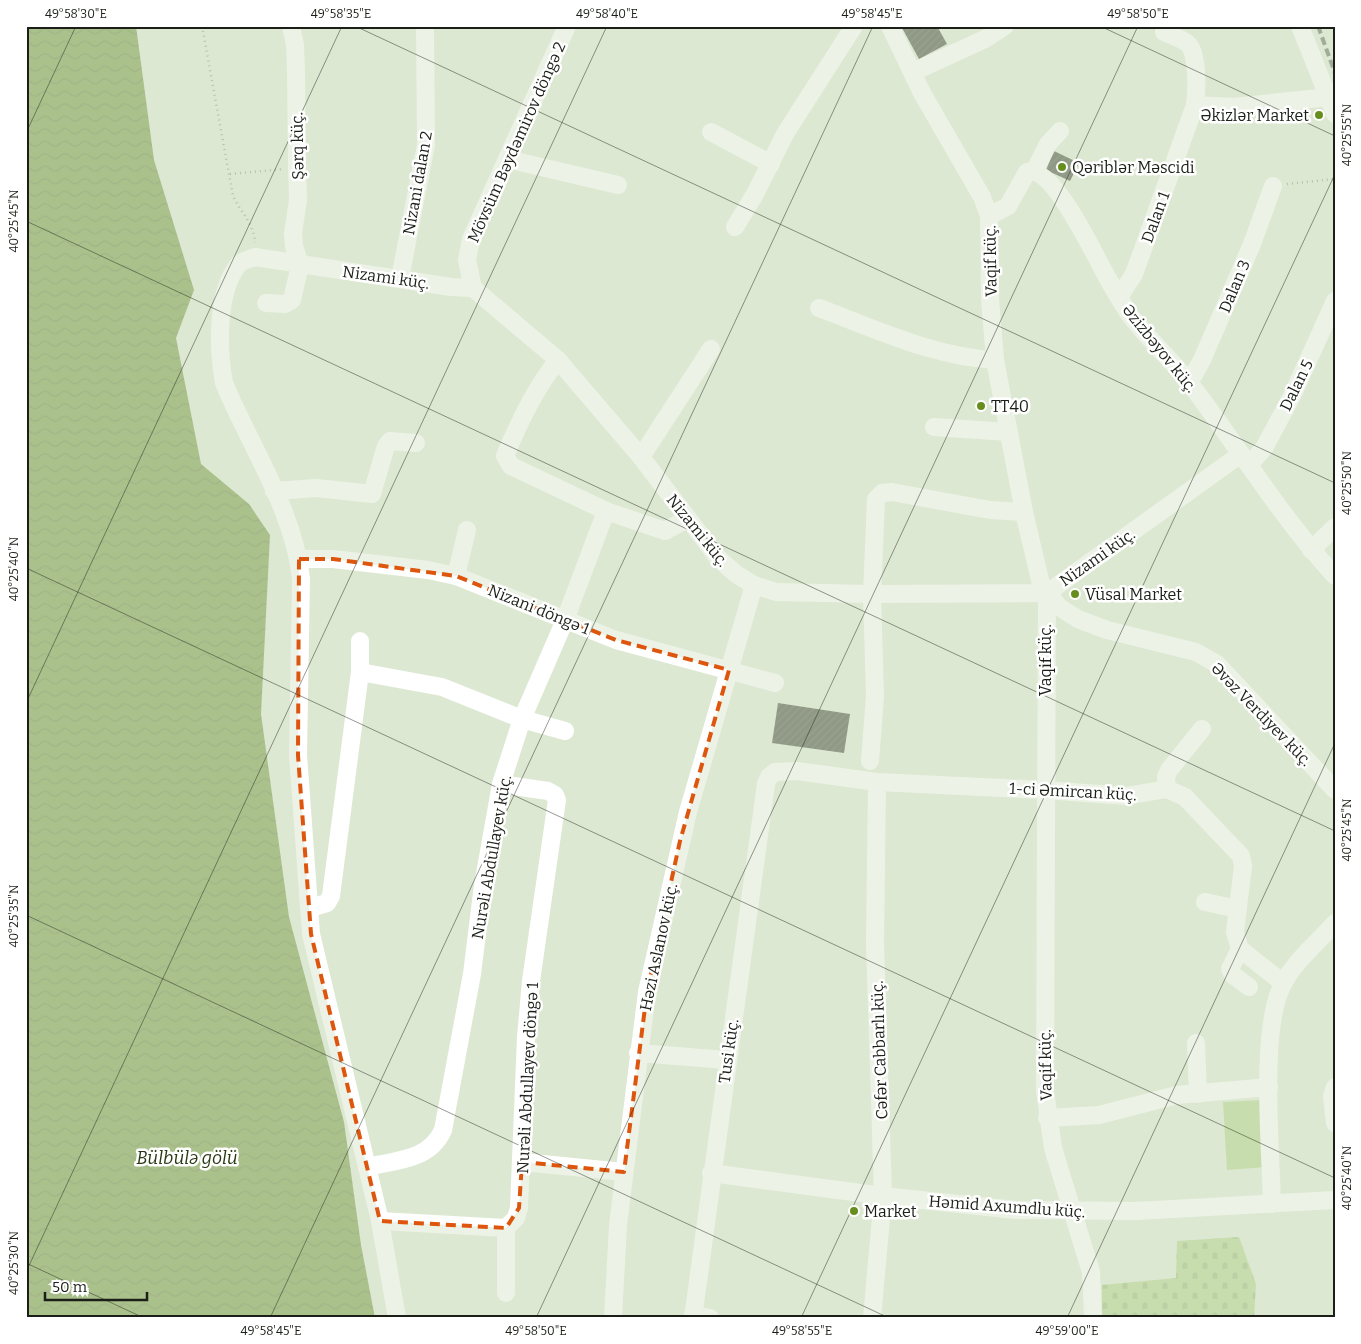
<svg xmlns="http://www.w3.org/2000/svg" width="1361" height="1344" viewBox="0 0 1361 1344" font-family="Bitter,serif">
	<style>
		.green { fill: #afd182 }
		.cemetery { fill: url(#cemetery-stones) }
		.water { fill: url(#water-waves) }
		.building { fill: url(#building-hatch) }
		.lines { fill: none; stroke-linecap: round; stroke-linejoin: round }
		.path { stroke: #8b9383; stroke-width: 2.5; stroke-dasharray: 1 4; stroke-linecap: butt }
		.minor { stroke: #fff; stroke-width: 18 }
		.rail { stroke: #5b6255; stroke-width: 4; stroke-dasharray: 8 4; stroke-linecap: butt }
		.marked { fill: none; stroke: #de560d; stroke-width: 4; stroke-dasharray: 10 6; stroke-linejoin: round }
		.ticks { fill: none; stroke: #1b1f17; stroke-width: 1; stroke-opacity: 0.45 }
		.poi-dot { fill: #668e1c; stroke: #fff; stroke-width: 2 }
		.labels { text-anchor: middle; stroke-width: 5; stroke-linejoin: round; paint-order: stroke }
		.poi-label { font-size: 16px; fill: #1b1f17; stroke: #fff; text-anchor: start }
		.street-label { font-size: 16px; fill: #1b1f17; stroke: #fff }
		.water-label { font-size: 18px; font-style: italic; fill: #2a3914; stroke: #fff }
		.neatline { fill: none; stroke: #1b1f17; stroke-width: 2 }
		.ticks-label { font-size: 12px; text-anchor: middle; fill: #1b1f17 }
	</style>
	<defs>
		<pattern id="cemetery-stones" width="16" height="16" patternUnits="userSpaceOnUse" patternTransform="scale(1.25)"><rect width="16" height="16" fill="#afd182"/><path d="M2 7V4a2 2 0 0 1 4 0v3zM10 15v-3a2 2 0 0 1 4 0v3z" fill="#96b370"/></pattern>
		<pattern id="water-waves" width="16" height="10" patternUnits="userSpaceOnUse" patternTransform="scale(1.25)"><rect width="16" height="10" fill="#6f9338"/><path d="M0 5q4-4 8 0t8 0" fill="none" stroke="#5a772e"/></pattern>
		<pattern id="building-hatch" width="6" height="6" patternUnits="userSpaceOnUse" patternTransform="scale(1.25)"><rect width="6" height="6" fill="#323a29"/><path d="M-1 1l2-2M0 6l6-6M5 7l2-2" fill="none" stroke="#474e3f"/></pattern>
	</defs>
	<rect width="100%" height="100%" fill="#dde8d2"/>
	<polygon class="green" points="1262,1100 1266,1167 1227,1170 1223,1102"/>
	<polygon class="cemetery" points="1239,1237 1256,1284 1254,1318 1102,1318 1102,1285 1176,1278 1177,1241"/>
	<polygon class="water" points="26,26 136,26 154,160 194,290 176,338 201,464 249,504 270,535 261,714 289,917 344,1122 361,1245 375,1318 26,1318"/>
	<g class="building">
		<polygon points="901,26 937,26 947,44 919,59"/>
		<polygon points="1054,151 1079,163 1070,181 1046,170"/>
		<polygon points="778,703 850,714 844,753 772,743"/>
	</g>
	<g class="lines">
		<g class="path">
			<path d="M 202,26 L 233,196 C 241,213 254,223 255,243"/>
			<polyline points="230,174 284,169"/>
			<polyline points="1287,184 1335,179"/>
		</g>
		<g class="minor">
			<polyline points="890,26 922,93 982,197 989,216 990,299 995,360 1024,512 1041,584 1059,607 1078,619 1107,630 1196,652 1217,664 1335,790"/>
			<polyline points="1300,26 1335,114"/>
			<polyline points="913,72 985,39 1005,26"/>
			<polyline points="1195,105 1233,107 1329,97"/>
			<polyline points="711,132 771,164"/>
			<polyline points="507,159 618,185"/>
			<polyline points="1034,172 1048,144 1060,131"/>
			<path d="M 989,216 L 1008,206 L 1027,172 C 1053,164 1096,258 1107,277 C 1115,291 1123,306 1133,319 C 1151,342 1173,361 1191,385 C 1239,448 1281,517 1335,576"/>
			<polyline points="735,227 755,194 785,134 854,26"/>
			<polyline points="400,278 426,145 425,26"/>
			<polyline points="473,288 467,260 471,239 567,26"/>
			<path d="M 1119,297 L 1134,274 L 1195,105 C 1197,91 1198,56 1189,45 C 1182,38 1172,36 1164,32"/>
			<polyline points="266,303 285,304 292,300 300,265 294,246 293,233 298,200 297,167 296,70 295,45 291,26"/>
			<path d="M 819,308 C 876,329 934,357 995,360"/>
			<path d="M 558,360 C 535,388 519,422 505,456 L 511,466 L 606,511 L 665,531 L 687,519"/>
			<polyline points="1189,383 1202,360 1252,244 1273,186"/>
			<polyline points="934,427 1008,432"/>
			<polyline points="641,457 711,349"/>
			<polyline points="1249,465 1264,448 1292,396 1335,301"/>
			<polyline points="274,491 317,488 372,494 386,446 390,441 416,443"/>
			<polyline points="1311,550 1335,527"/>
			<polyline points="299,559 333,559 428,570 456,576 616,640 775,683"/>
			<polyline points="456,576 467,530"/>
			<polyline points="1047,593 1045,1091 1053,1148 1091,1272 1093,1318"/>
			<polyline points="360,672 442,687 522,719 565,731"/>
			<polyline points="870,761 875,696 872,594 876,499 882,493 892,492 990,510 1024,512"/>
			<polyline points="1167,789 1166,777 1169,770 1202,729"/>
			<polyline points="1205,902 1238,909"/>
			<polyline points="310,908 327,903 331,896 360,672 360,641"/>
			<polyline points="1240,949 1230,969 1233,975 1249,987"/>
			<polyline points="1196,1043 1198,1094"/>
			<polyline points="638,1053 727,1060"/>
			<polyline points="1335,1087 1332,1096 1335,1123"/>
			<polyline points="1047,1118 1099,1115 1177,1095 1269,1087"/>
			<polyline points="522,1162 624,1172"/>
			<path d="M 367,1167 C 396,1160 429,1161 443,1130 L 472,974 L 483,885 L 501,784 L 522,719 L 565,620 L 606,511"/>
			<polyline points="711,1173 883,1196 1016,1210 1136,1211 1335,1200"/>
			<path d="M 1272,1204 C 1271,1152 1259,1028 1283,984 C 1294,962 1318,942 1335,923"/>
			<polyline points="380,1221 506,1228 516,1218 519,1208 526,1037 531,981 557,800 555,795 548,791 501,784"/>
			<polyline points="506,1293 506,1228"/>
			<polyline points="693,1315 710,1318"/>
			<path d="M 397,1318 L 380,1221 L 311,934 L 298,755 L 301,579 C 294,510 250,446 224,383 C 218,350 216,293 238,265 C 241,261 250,259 255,257 L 451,287 L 473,288 L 558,360 L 641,457 L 719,559 L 736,574 L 754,585 L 776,592 L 872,594 L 1047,593 L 1241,454"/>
			<polyline points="613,1318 618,1225 647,992 688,812 754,585"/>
			<polyline points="693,1318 766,784 769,777 775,772 797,771 877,782 1045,790 1126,796 1167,789 1185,797 1241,856 1243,866 1235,932 1240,949 1283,983"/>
			<polyline points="872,1318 883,1196 875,943 877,782"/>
		</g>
		<polyline class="rail" points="1318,26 1335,73"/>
	</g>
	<path d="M0 0H1361V1344H0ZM 299,559 L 333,559 L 456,576 L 616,640 L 729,670 L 680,841 L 647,992 L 624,1172 L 522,1162 L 519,1208 L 506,1228 L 380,1221 L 311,934 L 298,755 Z" fill="#dde8d2" fill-opacity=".55" fill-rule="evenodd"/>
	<path class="marked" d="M 299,559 L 333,559 L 456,576 L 616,640 L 729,670 L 680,841 L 647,992 L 624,1172 L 522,1162 L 519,1208 L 506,1228 L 380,1221 L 311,934 L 298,755 Z"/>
	<path class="ticks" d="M 355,26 L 1335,483M 1100,26 L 1335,136M 26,133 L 76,26M 26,221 L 1335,831M 26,568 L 1335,1178M 26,703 L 342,26M 26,915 L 889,1318M 26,1263 L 144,1318M 26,1272 L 607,26M 270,1318 L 873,26M 536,1318 L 1138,26M 801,1318 L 1335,174M 1067,1318 L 1335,743M 1332,1318 L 1335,1312"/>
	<g class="poi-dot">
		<circle cx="1319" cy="115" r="5"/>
		<circle cx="1062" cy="167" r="5"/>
		<circle cx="981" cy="406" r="5"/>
		<circle cx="1075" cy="594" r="5"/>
		<circle cx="854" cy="1211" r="5"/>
	</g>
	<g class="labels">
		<g class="poi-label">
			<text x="1309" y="121" text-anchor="end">Əkizlər Market</text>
			<text x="1072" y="173">Qəriblər Məscidi</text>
			<text x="991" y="412">TT40</text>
			<text x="1085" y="600">Vüsal Market</text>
			<text x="864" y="1217">Market</text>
		</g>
		<g class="street-label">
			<text transform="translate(516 142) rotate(-66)" y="6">Mövsüm Bəydəmirov döngə 2</text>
			<text transform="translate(297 146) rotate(-91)" y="6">Şərq küç.</text>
			<text transform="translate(417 183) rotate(-80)" y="6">Nizani dalan 2</text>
			<text transform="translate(1155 217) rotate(-70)" y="6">Dalan 1</text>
			<text transform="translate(990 261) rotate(-91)" y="6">Vaqif küç.</text>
			<text transform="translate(386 277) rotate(8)" y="6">Nizami küç.</text>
			<text transform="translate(1234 286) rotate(-67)" y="6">Dalan 3</text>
			<text transform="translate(1160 348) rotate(51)" y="6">Əzizbəyov küç.</text>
			<text transform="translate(1296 385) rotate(-64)" y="6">Dalan 5</text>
			<text transform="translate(698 530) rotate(51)" y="6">Nizami küç.</text>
			<text transform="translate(1097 557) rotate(-35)" y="6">Nizami küç.</text>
			<text transform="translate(539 609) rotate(22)" y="6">Nizani döngə 1</text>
			<text transform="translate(1045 660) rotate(-90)" y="6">Vaqif küç.</text>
			<text transform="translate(1262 714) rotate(46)" y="6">Əvəz Verdiyev küç.</text>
			<text transform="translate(1073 791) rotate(3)" y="6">1-ci Əmircan küç.</text>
			<text transform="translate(491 857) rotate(-80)" y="6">Nurəli Abdullayev küç.</text>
			<text transform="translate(658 947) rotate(-78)" y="6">Həzi Aslanov küç.</text>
			<text transform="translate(879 1050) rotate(-92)" y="6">Cəfər Cabbarlı küç.</text>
			<text transform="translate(728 1051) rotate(-82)" y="6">Tusi küç.</text>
			<text transform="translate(1045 1065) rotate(-91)" y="6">Vaqif küç.</text>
			<text transform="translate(527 1078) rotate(-87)" y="6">Nurəli Abdullayev döngə 1</text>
			<text transform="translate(1007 1206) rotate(4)" y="6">Həmid Axumdlu küç.</text>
		</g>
		<g class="water-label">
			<text x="187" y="1164">Bülbülə gölü</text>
		</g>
	</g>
	<rect width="1361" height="1344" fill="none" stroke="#ffffff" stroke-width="55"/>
	<path d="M45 1292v8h102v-8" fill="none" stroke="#1b1f17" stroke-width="2.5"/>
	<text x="52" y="1292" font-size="15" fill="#1b1f17" stroke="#ffffff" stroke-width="4" paint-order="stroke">50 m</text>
	<rect x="28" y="28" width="1306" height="1288" class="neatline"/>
	<g class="ticks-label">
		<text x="76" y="18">49°58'30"E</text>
		<text x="341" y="18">49°58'35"E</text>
		<text x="607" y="18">49°58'40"E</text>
		<text x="872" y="18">49°58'45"E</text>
		<text x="1138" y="18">49°58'50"E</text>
		<text transform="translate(1347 135) rotate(-90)" y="4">40°25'55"N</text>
		<text transform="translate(14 221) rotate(-90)" y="4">40°25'45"N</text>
		<text transform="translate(1347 483) rotate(-90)" y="4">40°25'50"N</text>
		<text transform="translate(14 569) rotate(-90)" y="4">40°25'40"N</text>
		<text transform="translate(1347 830) rotate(-90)" y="4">40°25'45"N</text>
		<text transform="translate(14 916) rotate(-90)" y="4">40°25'35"N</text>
		<text transform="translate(1347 1178) rotate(-90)" y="4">40°25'40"N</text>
		<text transform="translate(14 1263) rotate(-90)" y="4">40°25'30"N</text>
		<text x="271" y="1335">49°58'45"E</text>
		<text x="536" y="1335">49°58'50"E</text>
		<text x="802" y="1335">49°58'55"E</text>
		<text x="1067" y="1335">49°59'00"E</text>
	</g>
</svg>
